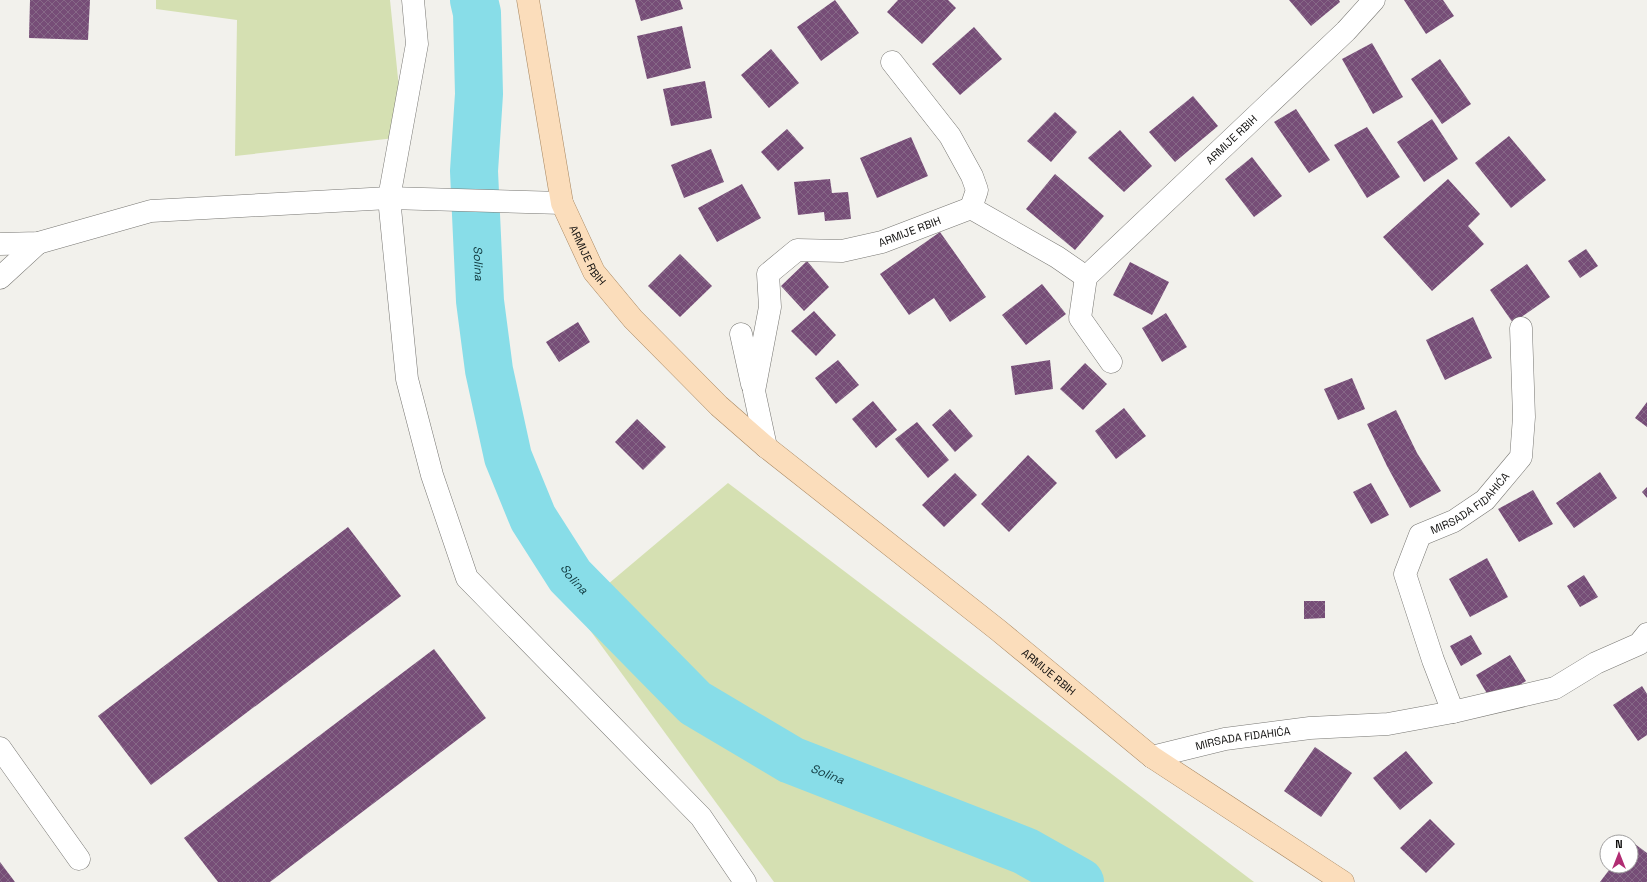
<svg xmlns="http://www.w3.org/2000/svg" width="1647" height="882" viewBox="0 0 1647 882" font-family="'Space Grotesk',sans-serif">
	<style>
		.green { fill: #d5e0b2 }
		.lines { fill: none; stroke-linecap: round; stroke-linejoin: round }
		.river { stroke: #88dde8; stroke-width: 48 }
		.building { fill: url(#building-cross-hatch) }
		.minor-casing { stroke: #787773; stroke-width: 23 }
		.major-casing { stroke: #a88761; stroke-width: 23 }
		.minor { stroke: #fff; stroke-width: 22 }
		.major { stroke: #fbddbb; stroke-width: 22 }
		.labels { text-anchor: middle; stroke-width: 4; stroke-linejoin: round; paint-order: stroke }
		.street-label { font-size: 11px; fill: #11100f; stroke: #fff }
		.water-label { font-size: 12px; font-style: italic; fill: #10393f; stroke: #fff }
	</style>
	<defs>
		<pattern id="building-cross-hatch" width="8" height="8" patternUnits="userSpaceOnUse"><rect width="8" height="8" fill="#764d77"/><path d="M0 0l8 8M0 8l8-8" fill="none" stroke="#866887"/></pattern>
	</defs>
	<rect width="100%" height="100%" fill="#f2f1ec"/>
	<g class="green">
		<polygon points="156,0 390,0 404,137 235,156 237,20 156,9"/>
		<polygon points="728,483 1254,882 774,882 576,611"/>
	</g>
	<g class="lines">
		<path class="river" id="s1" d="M 474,0 L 477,13 L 479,94 L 474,171 L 480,301 L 489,370 L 508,457 L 533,518 L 570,576 L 695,703 L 791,760 L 1025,851 L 1080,882"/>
	</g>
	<g class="building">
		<polygon points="30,0 90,0 88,40 29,38"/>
		<polygon points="635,0 680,0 683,9 641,21"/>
		<polygon points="835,0 859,33 821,61 797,27"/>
		<polygon points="898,0 948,0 956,8 922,44 887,12"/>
		<polygon points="1289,0 1339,0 1340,2 1311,26"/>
		<polygon points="1404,0 1443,0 1454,16 1426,34"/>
		<polygon points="682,26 691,68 647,79 637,36"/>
		<polygon points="974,27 1002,59 960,95 932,64"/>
		<polygon points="1372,43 1403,97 1373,114 1342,59"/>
		<polygon points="771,49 799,83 769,108 741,75"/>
		<polygon points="1440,59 1471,104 1442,124 1411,79"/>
		<polygon points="705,81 712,118 671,126 663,89"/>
		<polygon points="1193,96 1218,126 1175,162 1149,132"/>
		<polygon points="1296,109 1330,160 1309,173 1274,122"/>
		<polygon points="1055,112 1077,132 1051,162 1027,141"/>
		<polygon points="1432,119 1458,159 1424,182 1397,142"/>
		<polygon points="1367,127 1400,177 1367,198 1334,145"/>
		<polygon points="787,129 804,148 778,171 761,152"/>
		<polygon points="1120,130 1152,166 1124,192 1088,158"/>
		<polygon points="1509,136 1546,180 1511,208 1475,163"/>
		<polygon points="911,137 928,176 877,198 860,158"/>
		<polygon points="711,149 724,182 684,198 671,165"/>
		<polygon points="1252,157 1282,196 1254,217 1225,179"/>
		<polygon points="1055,174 1104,216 1075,250 1026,209"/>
		<polygon points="830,179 832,193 848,192 851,219 825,221 824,212 798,215 794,182"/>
		<polygon points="1448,179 1480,214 1468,226 1484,244 1432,291 1383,237"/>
		<polygon points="742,184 761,218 717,242 698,208"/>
		<polygon points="940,232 986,297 950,322 934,298 909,315 880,274"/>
		<polygon points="1586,249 1598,266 1580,278 1568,261"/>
		<polygon points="680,254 712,286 680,317 648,286"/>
		<polygon points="807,261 829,287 804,311 781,286"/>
		<polygon points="1130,262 1169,282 1152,315 1113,295"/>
		<polygon points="1527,264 1550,297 1513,323 1490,290"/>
		<polygon points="1042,284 1066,314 1026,345 1002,315"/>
		<polygon points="814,311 836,335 816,356 791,331"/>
		<polygon points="1166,313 1187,347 1162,362 1142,328"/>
		<polygon points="1473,317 1492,358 1445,380 1426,340"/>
		<polygon points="578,322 590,342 559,362 546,342"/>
		<polygon points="838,360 859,385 836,404 815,378"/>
		<polygon points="1050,360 1053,389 1015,395 1011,366"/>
		<polygon points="1085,363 1107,384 1083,410 1060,389"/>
		<polygon points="1352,378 1365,409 1338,420 1324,389"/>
		<polygon points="873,401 897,430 876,448 852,419"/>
		<polygon points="1647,402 1647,427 1635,418"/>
		<polygon points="1124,408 1146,436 1116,459 1095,431"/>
		<polygon points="950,409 973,436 955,452 932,425"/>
		<polygon points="1396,410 1417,453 1441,491 1410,508 1387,466 1367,424"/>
		<polygon points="637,419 666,447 643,470 615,442"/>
		<polygon points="917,422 949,460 928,478 895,439"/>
		<polygon points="1028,455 1057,483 1009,532 981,504"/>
		<polygon points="1600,472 1617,498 1574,528 1556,503"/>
		<polygon points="955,473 977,495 944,527 922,505"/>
		<polygon points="1371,483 1389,515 1371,524 1353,492"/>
		<polygon points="1647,487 1647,498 1642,492"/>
		<polygon points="1533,490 1553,524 1519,542 1498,509"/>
		<polygon points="348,527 401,596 151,785 98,716"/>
		<polygon points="1487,558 1508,597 1470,617 1449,579"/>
		<polygon points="1584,575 1598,597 1580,607 1567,586"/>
		<polygon points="1304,601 1325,601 1325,618 1304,619"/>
		<polygon points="1471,635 1482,654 1461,666 1450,646"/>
		<polygon points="434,649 486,718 270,882 218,882 184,838"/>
		<polygon points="1510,655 1526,681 1492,702 1476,675"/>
		<polygon points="1642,686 1647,694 1647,735 1638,741 1613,705"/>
		<polygon points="1315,747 1352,773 1321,817 1284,791"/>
		<polygon points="1406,751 1433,783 1400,810 1373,778"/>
		<polygon points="1430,819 1455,844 1426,873 1400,848"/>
		<polygon points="1631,841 1647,853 1647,882 1600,882 1612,866 1631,866"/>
		<polygon points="0,862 15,882 0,882"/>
	</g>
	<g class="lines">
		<g class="minor-casing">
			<g id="minor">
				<polyline points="413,0 417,44 389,198 407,379 432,475 467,578 701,817 745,882"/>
				<polyline points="892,62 950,136 972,176 977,190 971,208"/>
				<polyline points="0,244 38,243 151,211 389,198 562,203"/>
				<polyline points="1086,277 1080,318 1111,362"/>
				<polyline points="0,278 38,243"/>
				<polyline points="741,334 752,384"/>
				<path id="s2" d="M 766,447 L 754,391 L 770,307 L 768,274 L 797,250 L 842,251 L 882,242 L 971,208 L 1057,257 L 1086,277 L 1346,31 L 1374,0"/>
				<path id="s3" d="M 1453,712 L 1433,660 L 1405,574 L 1420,535 L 1454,521 L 1485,500 L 1521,457 L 1524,417 L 1521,328"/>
				<polyline points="0,748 79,859"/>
				<path id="s4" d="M 1152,757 L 1225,739 L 1310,728 L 1388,724 L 1453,712 L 1555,688 L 1596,663 L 1639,644 L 1647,634"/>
			</g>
		</g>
		<g class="major-casing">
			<g id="major">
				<path id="s5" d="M 528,0 L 562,203 L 594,272 L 633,319 L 719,406 L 766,447 L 998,630 L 1152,757 L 1343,882"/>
			</g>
		</g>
		<use href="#minor" class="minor"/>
		<use href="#major" class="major"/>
	</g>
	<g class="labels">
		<g class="street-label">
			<text dy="4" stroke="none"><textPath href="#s2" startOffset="729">ARMIJE RBIH</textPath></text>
			<text dy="4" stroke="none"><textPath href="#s2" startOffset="329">ARMIJE RBIH</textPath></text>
			<text dy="4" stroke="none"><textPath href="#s5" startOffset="264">ARMIJE RBIH</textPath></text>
			<text dy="4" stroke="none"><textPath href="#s3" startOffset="248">MIRSADA FIDAHIĆA</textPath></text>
			<text dy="4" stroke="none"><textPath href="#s5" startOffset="889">ARMIJE RBIH</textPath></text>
			<text dy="4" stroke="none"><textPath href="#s4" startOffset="93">MIRSADA FIDAHIĆA</textPath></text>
		</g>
		<g class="water-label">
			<text dy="4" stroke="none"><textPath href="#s1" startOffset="264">Solina</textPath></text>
			<text dy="4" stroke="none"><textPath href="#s1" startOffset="600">Solina</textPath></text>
			<text dy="4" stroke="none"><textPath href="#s1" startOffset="924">Solina</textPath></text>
		</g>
	</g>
	<g transform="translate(1619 854)"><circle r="19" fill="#ffffff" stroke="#a09f9f"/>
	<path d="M0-3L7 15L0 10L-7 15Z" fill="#b12c73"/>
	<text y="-6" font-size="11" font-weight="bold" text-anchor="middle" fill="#11100f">N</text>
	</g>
</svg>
